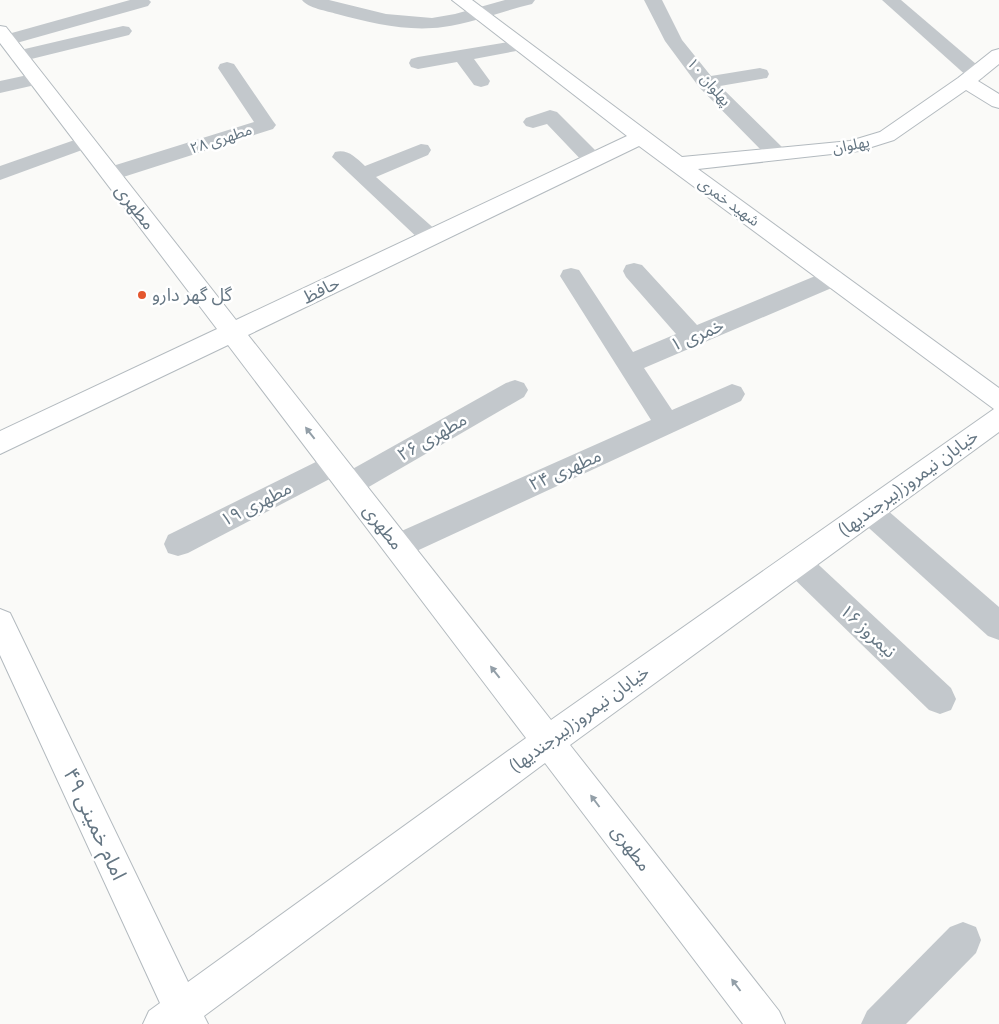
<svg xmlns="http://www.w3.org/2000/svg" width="999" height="1024" viewBox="0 0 999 1024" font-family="Ubuntu,'Noto Sans Arabic',sans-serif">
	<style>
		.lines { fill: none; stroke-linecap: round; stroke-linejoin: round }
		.secondary-casing { stroke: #b3babf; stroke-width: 2 }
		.street { fill: #c3c8cc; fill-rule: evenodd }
		.secondary { fill: #fff; fill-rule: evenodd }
		.oneway { fill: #939fa8 }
		.poi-dot { fill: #e4572e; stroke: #fff; stroke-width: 2 }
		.labels { text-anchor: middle; stroke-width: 5; stroke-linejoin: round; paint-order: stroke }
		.far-street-label { font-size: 15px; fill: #657683; stroke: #fff }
		.street-label { font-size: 18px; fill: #657683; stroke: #fff }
		.poi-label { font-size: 18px; fill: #657683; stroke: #fff; text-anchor: start }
		.near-street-label { font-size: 21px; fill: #657683; stroke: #fff }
	</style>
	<rect width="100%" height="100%" fill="#fafaf8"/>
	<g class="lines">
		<g class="secondary-casing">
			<path id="secondary" d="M 452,0 L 472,0 L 682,157 L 850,141 L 880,132 L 958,78 L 992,51 L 999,49 L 999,64 L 978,81 L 999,94 L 999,108 L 992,106 L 966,90 L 894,140 L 859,151 L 698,169 L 999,388 L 999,432 L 570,745 L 779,1011 L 785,1024 L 743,1024 L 545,763 L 204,1016 L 208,1024 L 143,1024 L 149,1011 L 160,1003 L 0,655 L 0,609 L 10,613 L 188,982 L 526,738 L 228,345 L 0,454 L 0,431 L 217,329 L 0,43 L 0,26 L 6,27 L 236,320 L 627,136 ZM 639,146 L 994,409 L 551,720 L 248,335 Z"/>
		</g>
		<g class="street">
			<polygon points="130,0 149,0 151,2 148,6 13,44 7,45 0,43 1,36"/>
			<path d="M 302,0 L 329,0 L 386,14 L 432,18 L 455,14 L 505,0 L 535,0 L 532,4 C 503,11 473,23 443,27 C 408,32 371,23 337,14 C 327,11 308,8 302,0 Z"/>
			<polygon points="644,0 662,0 682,40 711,76 760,68 767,70 769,74 767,78 720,86 784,149 787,154 784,159 777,160 770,159 699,87 665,41"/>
			<polygon points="882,0 901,0 983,70 985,74 983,78 976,80 969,78"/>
			<polygon points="123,26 129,27 132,31 129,35 19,62 12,60 10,56 12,52"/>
			<polygon points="521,40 527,41 530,45 527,49 474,59 490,81 488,85 481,87 474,85 457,62 418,69 411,67 409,63 411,59 418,57"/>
			<polygon points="227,62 234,64 273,121 276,125 273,129 117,179 110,181 103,179 100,174 103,169 254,122 218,68 220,64"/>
			<polygon points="37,73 44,75 46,79 44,83 0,93 0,81"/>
			<polygon points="550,110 557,112 600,155 603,160 600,165 593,167 586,165 547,124 533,128 526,126 523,122 526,118"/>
			<polygon points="86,136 93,138 96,142 93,146 0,180 0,166"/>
			<path d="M 421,144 L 428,145 L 431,150 L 428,155 L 376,177 L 438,232 L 441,237 L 438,242 L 430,245 L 422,242 L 332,157 L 335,152 C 348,149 355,157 365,166 Z"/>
			<polygon points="634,263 642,265 697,325 825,272 833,270 841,272 844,278 841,284 644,368 672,410 732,384 741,387 745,394 741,401 408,555 398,558 388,555 384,546 388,537 651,420 560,276 563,270 571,268 579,270 633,352 676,334 626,277 623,271 626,265"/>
			<polygon points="515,380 524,383 528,390 524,397 360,492 350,495 340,492 337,484 340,476 506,383"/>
			<polygon points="334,453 343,456 347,464 343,472 188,553 178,556 168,553 164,544 168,535"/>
			<polygon points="869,499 879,503 999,607 999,640 988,636 859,519 855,511 859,503"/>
			<polygon points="797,550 807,554 951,688 956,699 951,710 940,714 929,710 787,572 783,563 787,554"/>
			<polygon points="963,922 976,927 981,940 976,953 906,1024 861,1024 867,1011 950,927"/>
		</g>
		<use href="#secondary" class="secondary"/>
	</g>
	<defs><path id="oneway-solid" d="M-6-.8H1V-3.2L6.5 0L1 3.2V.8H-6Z" transform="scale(1.25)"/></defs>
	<g class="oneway">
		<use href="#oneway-solid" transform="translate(310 433) rotate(-128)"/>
		<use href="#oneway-solid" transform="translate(495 672) rotate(-128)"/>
		<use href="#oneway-solid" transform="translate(595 801) rotate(-127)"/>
		<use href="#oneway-solid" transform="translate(736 985) rotate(-127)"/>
	</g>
	<circle class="poi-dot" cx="142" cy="295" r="5"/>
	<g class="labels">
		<g class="far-street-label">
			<text transform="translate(709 82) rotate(49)" y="5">پهلوان ۱۰</text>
			<text transform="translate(221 139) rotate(-18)" y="5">مطهری ۲۸</text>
			<text transform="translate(851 145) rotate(-11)" y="5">پهلوان</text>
			<text transform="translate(729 202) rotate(36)" y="5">شهید خمری</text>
		</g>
		<g class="street-label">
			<text transform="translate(135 207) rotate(52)" y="6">مطهری</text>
			<text transform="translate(321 290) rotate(-26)" y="6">حافظ</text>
			<text transform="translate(697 335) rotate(-23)" y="6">خمری ۱</text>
			<text transform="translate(432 437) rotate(-30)" y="6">مطهری ۲۶</text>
			<text transform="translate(565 470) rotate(-24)" y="6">مطهری ۲۴</text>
			<text transform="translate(908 483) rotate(-36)" y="6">خیابان نیمروز(بیرجندیها)</text>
			<text transform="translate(256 504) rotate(-27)" y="6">مطهری ۱۹</text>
			<text transform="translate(383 527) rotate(52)" y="6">مطهری</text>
			<text transform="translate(868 631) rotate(43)" y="6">نیمروز ۱۶</text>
			<text transform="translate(579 719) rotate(-36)" y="6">خیابان نیمروز(بیرجندیها)</text>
			<text transform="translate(631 848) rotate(53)" y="6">مطهری</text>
		</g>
		<g class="poi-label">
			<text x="152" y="301">گل گهر دارو</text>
		</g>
		<g class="near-street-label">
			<text transform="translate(95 824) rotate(65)" y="7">امام خمینی ۴۹</text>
		</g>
	</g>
</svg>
